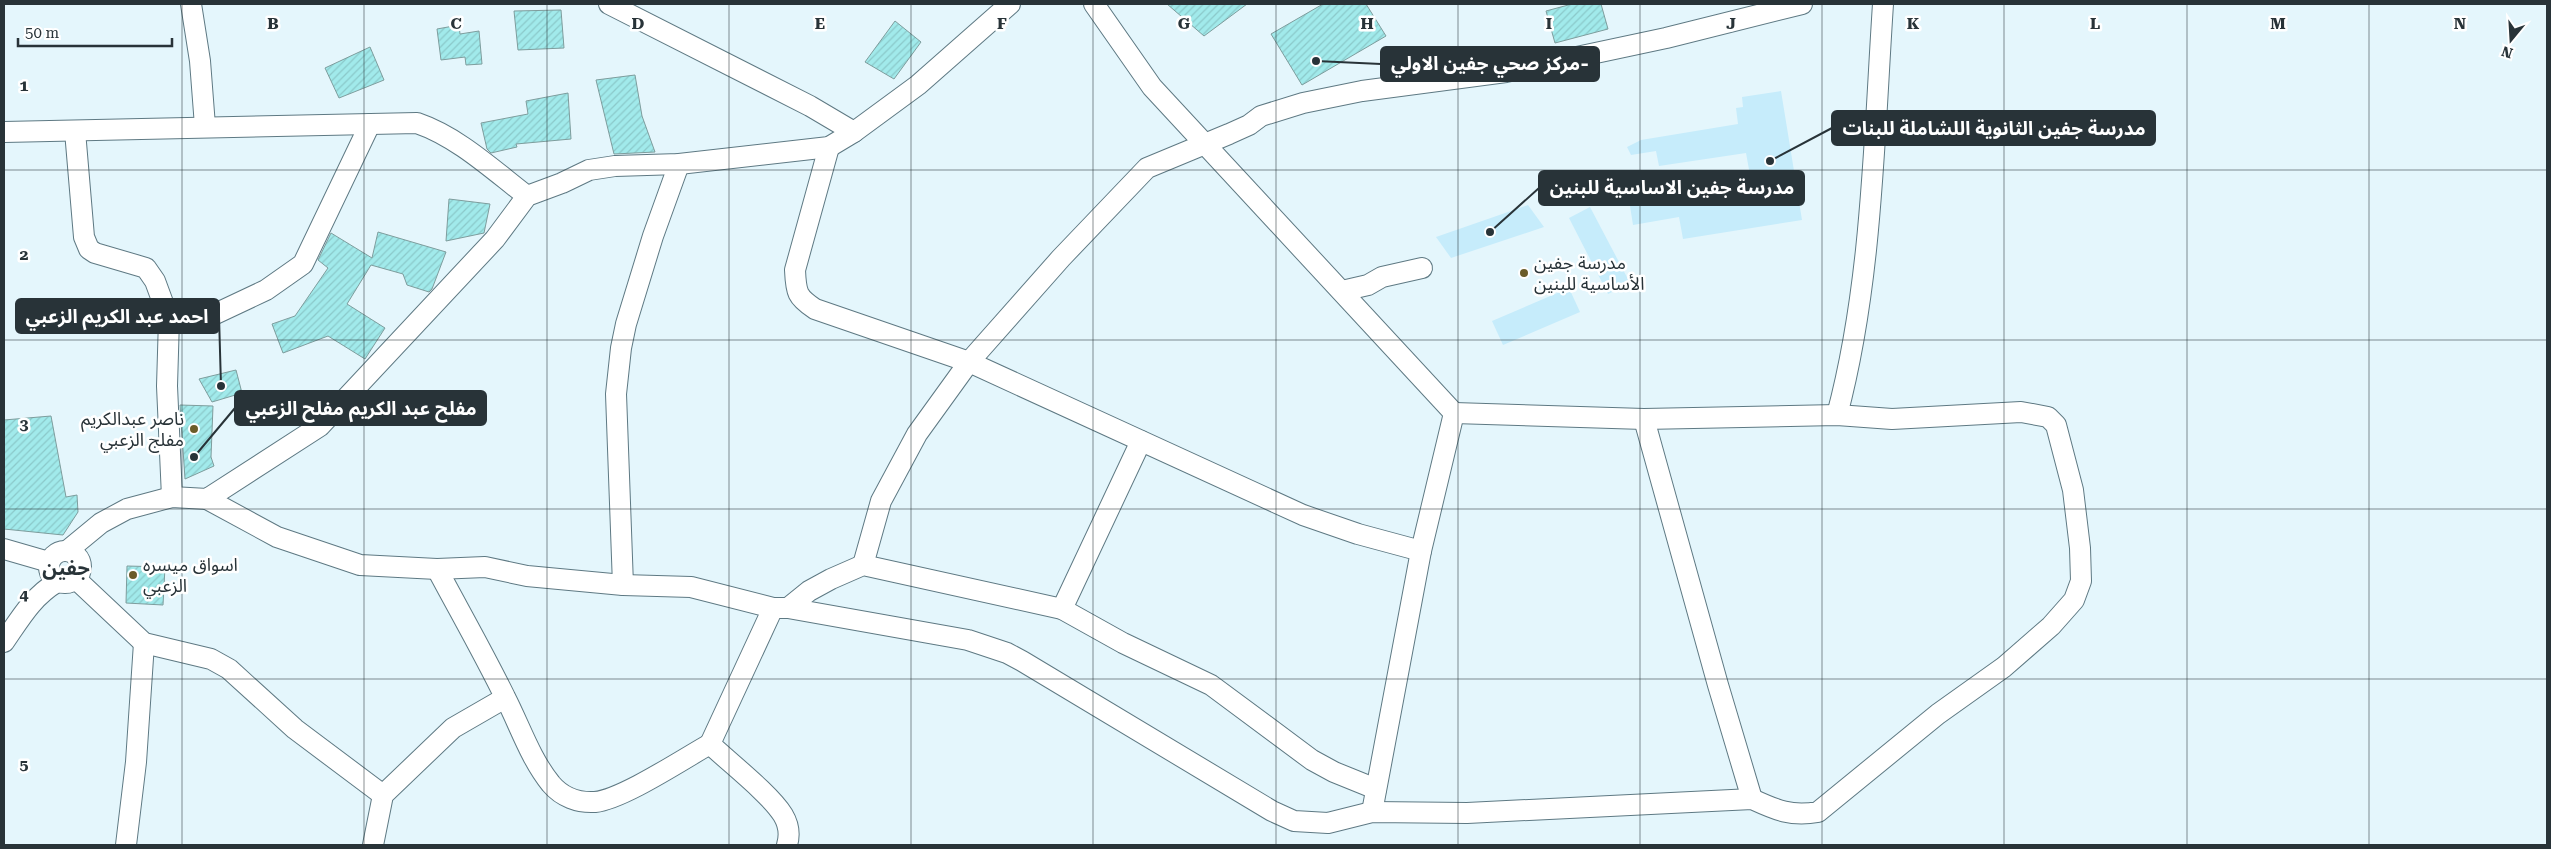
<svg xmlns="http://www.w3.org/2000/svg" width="2551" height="849" viewBox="0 0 2551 849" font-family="'Roboto Serif','Noto Sans Arabic',serif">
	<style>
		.built { fill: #c6ecfb }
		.building { fill: url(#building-hatch); stroke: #7e9d9d }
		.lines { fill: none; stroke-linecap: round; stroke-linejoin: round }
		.street-casing { stroke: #5e7983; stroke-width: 22 }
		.street { stroke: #fff; stroke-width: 20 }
		.grid { fill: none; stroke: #283338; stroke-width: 1; stroke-opacity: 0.55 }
		.poi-dot { fill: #6b5c29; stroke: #fff; stroke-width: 2 }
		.labels { text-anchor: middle; stroke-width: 5; stroke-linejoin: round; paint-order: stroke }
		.poi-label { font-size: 18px; fill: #283338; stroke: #fff; text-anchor: start }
		.quarter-label { font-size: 20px; font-weight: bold; fill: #283338; stroke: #fff }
		.grid-label { font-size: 16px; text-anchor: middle; font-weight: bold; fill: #283338; stroke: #fff; stroke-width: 5; stroke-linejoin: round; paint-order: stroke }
		.leader { fill: none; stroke: #283338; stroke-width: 2 }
		.callout-dot { fill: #283338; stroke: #fff; stroke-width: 2 }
		.callout { fill: #283338; stroke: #283338; stroke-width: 2 }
		.callout-label { font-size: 19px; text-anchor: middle; font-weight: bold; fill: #fff }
	</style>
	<defs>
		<pattern id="building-hatch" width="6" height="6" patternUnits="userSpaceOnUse" patternTransform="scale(1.25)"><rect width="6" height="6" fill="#a1eaeb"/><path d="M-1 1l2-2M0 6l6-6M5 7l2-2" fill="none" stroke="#8bc9ca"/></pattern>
	</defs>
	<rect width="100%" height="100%" fill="#e4f6fc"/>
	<g class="built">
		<polygon points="1781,91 1802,220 1683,239 1679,217 1633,225 1630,206 1752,186 1746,153 1659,166 1656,151 1631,155 1627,147 1641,140 1738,124 1736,108 1743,107 1742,97"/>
		<polygon points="1528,205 1544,227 1451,258 1436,237"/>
		<polygon points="1590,207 1630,283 1608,294 1569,218"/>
		<polygon points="1569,288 1580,312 1503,345 1492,321"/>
	</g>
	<g class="building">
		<polygon points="1167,4 1247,4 1204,36"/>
		<polygon points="1323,4 1366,4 1386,36 1302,85 1271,34"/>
		<polygon points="1572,4 1601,4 1608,29 1555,43 1546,11"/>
		<polygon points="561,10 564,48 518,50 514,11"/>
		<polygon points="895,21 921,42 894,79 865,62"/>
		<polygon points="459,25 460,34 479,31 482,64 466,65 465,57 441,60 437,29"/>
		<polygon points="370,47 384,80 339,98 325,68"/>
		<polygon points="635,75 642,116 655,152 614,154 596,80"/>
		<polygon points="568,93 571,139 516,144 517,147 491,153 487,149 481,123 528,114 526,101"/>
		<polygon points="449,199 490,204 484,233 446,241"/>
		<polygon points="378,232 446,252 432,289 429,292 407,285 403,274 371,265 347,304 385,328 365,359 328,336 283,353 272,324 295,316 328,268 318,260 331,233 372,258"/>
		<polygon points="236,370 242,393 212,402 199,379"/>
		<polygon points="180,405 213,406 211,457 214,466 185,479"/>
		<polygon points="51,416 66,497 77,495 78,512 63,535 4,529 4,420"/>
		<polygon points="127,566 165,567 163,605 126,603"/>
	</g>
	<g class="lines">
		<g class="street-casing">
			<g id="street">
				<polyline points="191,4 200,61 205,126"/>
				<polyline points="609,4 810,106 854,132"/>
				<polyline points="1094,4 1152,87 1454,413 1421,551 1372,812"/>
				<polyline points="75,131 84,237 89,249 95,253 146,268 155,281 169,319 167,386 172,497"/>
				<path d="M 4,132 L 417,123 C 458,137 493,170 527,196"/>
				<path d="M 829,147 L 795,270 C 796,293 797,297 815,309 L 969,362 L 1303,515 L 1358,534 L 1421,551"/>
				<polyline points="1342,291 1368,285 1382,277 1422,268"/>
				<polyline points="169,319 213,315 266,290 303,264 370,124"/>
				<path d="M 1837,415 C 1872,284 1874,139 1883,4"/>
				<polyline points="1644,419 1718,685 1752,799"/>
				<path d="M 207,499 L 277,537 L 360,565 L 437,569 L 485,567 L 527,576 L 623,585 L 691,587 L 773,608 L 788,608 L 968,640 L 1007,653 L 1022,661 L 1272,811 L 1294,821 L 1328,823 L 1372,812 L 1467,813 L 1752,799 C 1776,810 1791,817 1818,812 L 1938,714 L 2004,667 L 2051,626 L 2074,600 L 2081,581 L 2080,548 L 2073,490 L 2056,425 L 2048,417 L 2021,412 L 1892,419 L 1837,415 L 1644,419 L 1454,413"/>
				<polyline points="4,549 49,562"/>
				<polyline points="67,551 101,523 127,509 172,497 207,499 320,426 495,239 527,196 562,183 589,170 615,166 679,164 829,147 854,132 918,85 1010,4"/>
				<circle cx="65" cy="567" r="16"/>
				<polyline points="863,565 881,501 917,434 969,362 1061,258 1147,168 1229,134 1249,125 1261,116 1303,103 1362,91 1506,72 1666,38 1802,4"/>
				<path d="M 437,569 C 460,612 484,654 505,697 C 520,726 530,758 551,784 C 562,797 578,803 595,802 C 623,799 683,759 710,744"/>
				<polyline points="77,580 144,643 211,659 229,669 295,729 383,795"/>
				<polyline points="623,585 616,394 621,348 626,324 653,236 679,164"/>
				<path d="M 773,608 L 710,744 C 730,763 770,794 783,815 C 789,825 790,835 787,845"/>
				<polyline points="788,608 809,591 831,579 863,565 1062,609 1123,643 1211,685 1312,760 1334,772 1376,789"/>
				<polyline points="1062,609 1141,441"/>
				<path d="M 4,642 C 20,619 32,597 57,582"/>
				<polyline points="126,845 136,762 144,643"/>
				<polyline points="373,845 383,795 453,728 505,698"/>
			</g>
		</g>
		<use href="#street" class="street"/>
	</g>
	<path class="grid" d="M 182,4 L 182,845M 364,4 L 364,845M 547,4 L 547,845M 729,4 L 729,845M 911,4 L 911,845M 1093,4 L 1093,845M 1276,4 L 1276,845M 1458,4 L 1458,845M 1640,4 L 1640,845M 1822,4 L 1822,845M 2004,4 L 2004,845M 2187,4 L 2187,845M 2369,4 L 2369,845M 4,170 L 2547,170M 4,340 L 2547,340M 4,509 L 2547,509M 4,679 L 2547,679"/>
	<g class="poi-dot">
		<circle cx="1524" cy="273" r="5"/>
		<circle cx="194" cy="429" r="5"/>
		<circle cx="133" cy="575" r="5"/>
	</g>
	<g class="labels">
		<g class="poi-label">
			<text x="1534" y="269">مدرسة جفين<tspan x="1534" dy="21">الأساسية للبنين</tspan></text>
			<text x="184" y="425" text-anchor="end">ناصر عبدالكريم<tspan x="184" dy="21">مفلج الزعبي</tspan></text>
			<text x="143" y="571">اسواق ميسره<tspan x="143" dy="21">الزعبي</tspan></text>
		</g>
		<g class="quarter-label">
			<text x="66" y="575">جفين</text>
		</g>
	</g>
	<g class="grid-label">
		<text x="273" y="29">B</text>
		<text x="456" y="29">C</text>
		<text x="638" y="29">D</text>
		<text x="820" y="29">E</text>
		<text x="1002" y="29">F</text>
		<text x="1184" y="29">G</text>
		<text x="1367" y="29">H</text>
		<text x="1549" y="29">I</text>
		<text x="1731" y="29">J</text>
		<text x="1913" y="29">K</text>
		<text x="2095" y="29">L</text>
		<text x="2278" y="29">M</text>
		<text x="2460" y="29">N</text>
		<text x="24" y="91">1</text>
		<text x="24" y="260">2</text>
		<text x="24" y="430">3</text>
		<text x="24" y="600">4</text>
		<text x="24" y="770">5</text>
	</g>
	<path class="leader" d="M1316 61L1381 64M1770 161L1832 128M1490 232L1539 188M221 386L219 316M194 457L235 408"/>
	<g class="callout-dot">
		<circle cx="1316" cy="61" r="5"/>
		<circle cx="1770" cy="161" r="5"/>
		<circle cx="1490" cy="232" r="5"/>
		<circle cx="221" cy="386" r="5"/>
		<circle cx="194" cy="457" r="5"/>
	</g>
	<g class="callout">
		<rect x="1381" y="47" width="218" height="34" rx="5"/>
		<rect x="1832" y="111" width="323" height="34" rx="5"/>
		<rect x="1539" y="171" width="265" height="34" rx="5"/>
		<rect x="16" y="299" width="203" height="34" rx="5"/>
		<rect x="235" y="391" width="251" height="34" rx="5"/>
	</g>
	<g class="callout-label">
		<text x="1490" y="70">مركز صحي جفين الاولي-</text>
		<text x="1994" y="135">مدرسة جفين الثانوية اللشاملة للبنات</text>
		<text x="1672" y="194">مدرسة جفين الاساسية للبنين</text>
		<text x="117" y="323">احمد عبد الكريم الزعبي</text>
		<text x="361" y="415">مفلح عبد الكريم مفلح الزعبي</text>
	</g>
	<rect width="2551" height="849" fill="none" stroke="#283338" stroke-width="10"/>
	<g transform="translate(2511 40) rotate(198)" stroke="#ffffff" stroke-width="4" paint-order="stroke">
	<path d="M0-4L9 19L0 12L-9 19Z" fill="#283338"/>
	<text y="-8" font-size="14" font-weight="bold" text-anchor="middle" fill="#283338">N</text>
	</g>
	<path d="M18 38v8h154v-8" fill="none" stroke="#283338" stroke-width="2.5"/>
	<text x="25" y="38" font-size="15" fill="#283338" stroke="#ffffff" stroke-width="4" paint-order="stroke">50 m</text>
</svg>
